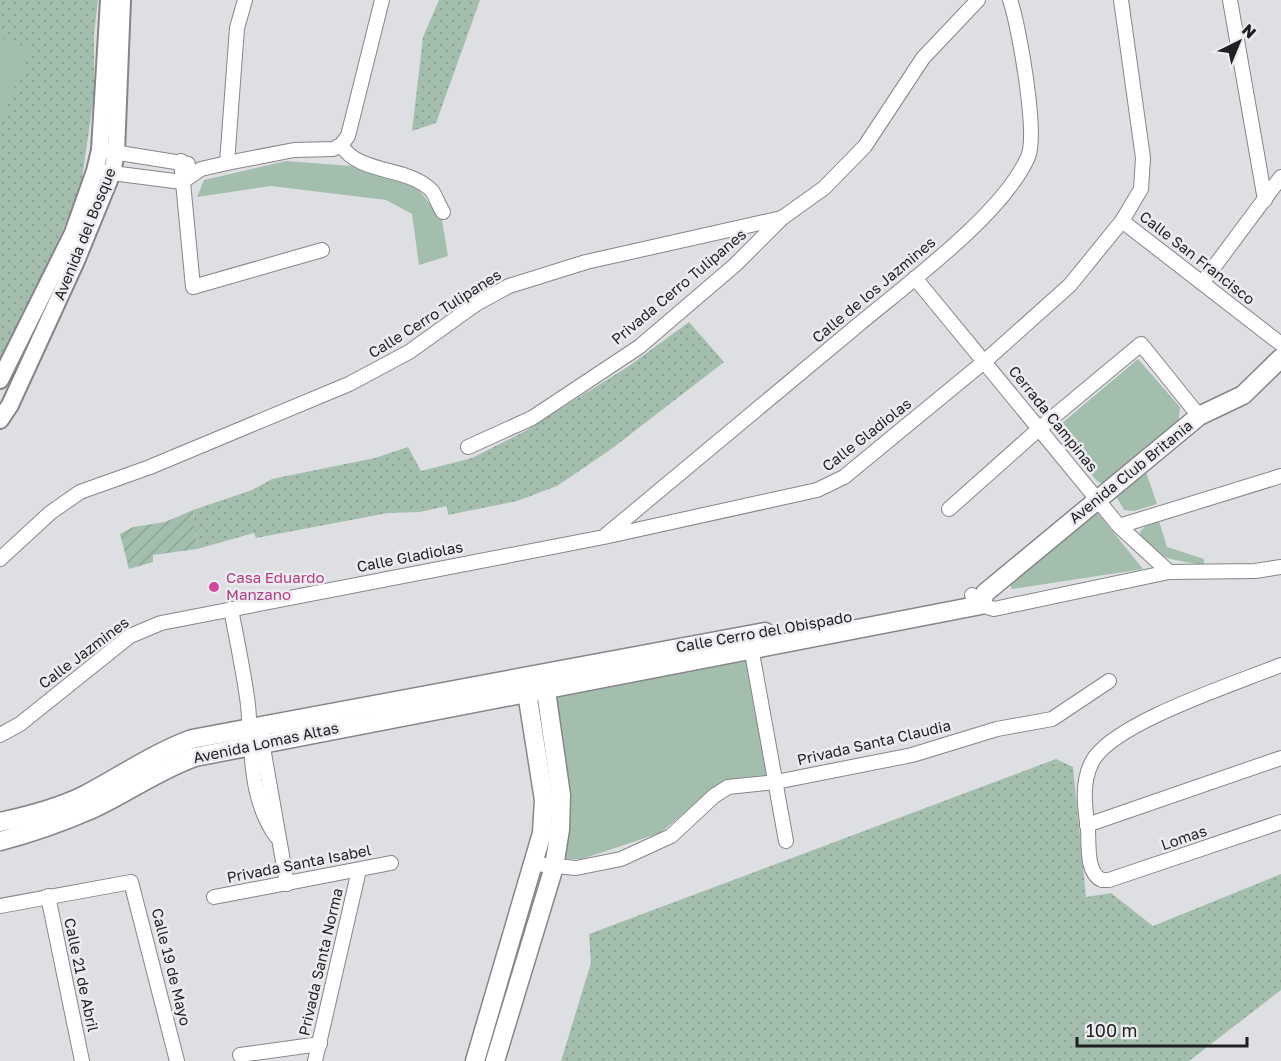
<svg xmlns="http://www.w3.org/2000/svg" width="1281" height="1061" viewBox="0 0 1281 1061" font-family="'Golos Text',sans-serif">
	<style>
		.grass { fill: url(#grass-dots) }
		.park { fill: #a4bead }
		.garden { fill: url(#garden-furrows) }
		.lines { fill: none; stroke-linecap: round; stroke-linejoin: round }
		.minor-casing { stroke: #858689; stroke-width: 16 }
		.tertiary-casing { stroke: #858689; stroke-width: 20 }
		.secondary-casing { stroke: #858689; stroke-width: 21 }
		.minor { stroke: #fff; stroke-width: 14 }
		.tertiary { stroke: #fff; stroke-width: 16 }
		.secondary { stroke: #fff; stroke-width: 18 }
		.hotel-dot { fill: #d1479c; stroke: #ececf0; stroke-width: 2 }
		.labels { text-anchor: middle; stroke-width: 5; stroke-linejoin: round; paint-order: stroke }
		.street-label { font-size: 15px; fill: #1f2021; stroke: #ececf0 }
		.hotel-label { font-size: 15px; fill: #b23c85; stroke: #ececf0; text-anchor: start }
	</style>
	<defs>
		<pattern id="grass-dots" width="8" height="8" patternUnits="userSpaceOnUse" patternTransform="scale(1.5)"><rect width="8" height="8" fill="#a4bead"/><path d="M2 2h.1M6 6h.1" fill="none" stroke="#8da395" stroke-width="1.8" stroke-linecap="round"/></pattern>
		<pattern id="garden-furrows" width="10" height="10" patternUnits="userSpaceOnUse" patternTransform="scale(1.5)"><rect width="10" height="10" fill="#a4bead"/><path d="M-1 1l2-2M0 10L10 0M9 11l2-2" fill="none" stroke="#8da395"/></pattern>
	</defs>
	<rect width="100%" height="100%" fill="#dedfe3"/>
	<g class="grass">
		<polygon points="0,0 98,0 94,34 94,95 80,193 0,365"/>
		<polygon points="439,0 480,0 436,123 412,131 423,37"/>
		<polygon points="689,322 724,362 610,450 557,486 517,501 448,515 447,506 420,512 388,513 256,538 254,533 197,549 193,510 252,490 272,479 375,458 408,447 421,471 472,458 525,431 629,366"/>
		<polygon points="1056,759 1073,767 1086,897 1111,893 1153,926 1281,874 1281,990 1189,1061 561,1061 591,963 589,934"/>
	</g>
	<g class="park">
		<polygon points="0,38 31,49 0,120"/>
		<polygon points="286,161 363,167 412,181 442,220 448,256 419,265 412,214 386,200 271,186 197,197 204,180"/>
		<polygon points="1138,359 1180,407 1178,427 1103,484 1097,481 1055,429"/>
		<polygon points="1146,472 1157,504 1134,511 1124,510 1116,496"/>
		<polygon points="1097,512 1143,569 1012,589 1010,584"/>
		<path d="M 1159,521 L 1167,547 L 1204,559 L 1204,565 C 1186,562 1140,558 1140,532 L 1147,524 Z"/>
		<polygon points="746,651 767,777 720,784 660,833 582,859 566,859 561,850 552,688"/>
	</g>
	<polygon class="garden" points="193,510 197,549 153,555 153,562 129,569 120,534 133,527 165,522"/>
	<g class="lines">
		<g class="minor-casing">
			<g id="minor">
				<polyline points="1230,0 1265,200"/>
				<path d="M 341,145 C 359,175 409,166 432,191 C 436,197 439,206 443,212"/>
				<polyline points="107,151 188,164"/>
				<polyline points="181,161 193,287 322,250"/>
				<polyline points="227,163 237,28 245,0"/>
				<polyline points="104,172 182,182 201,169 227,163 294,150 333,149 341,145 348,136 382,0"/>
				<polyline points="1122,221 1281,344"/>
				<polyline points="915,278 1119,526 1169,572"/>
				<polyline points="1202,283 1281,177"/>
				<polyline points="468,447 532,418 639,347 735,265 782,218 824,188 865,146 923,58 978,0"/>
				<polyline points="949,509 1040,428 1141,344 1199,416"/>
				<polyline points="1119,526 1281,476"/>
				<path d="M 606,535 C 690,465 774,395 858,325 C 907,284 1003,214 1028,157 C 1038,134 1019,25 1010,0"/>
				<polyline points="0,559 50,513 80,492 150,467 349,384 409,352 476,304 509,286 586,262 782,218"/>
				<polyline points="972,595 981,605 994,609 1169,572 1255,571 1281,567"/>
				<path d="M 231,609 C 237,641 244,673 248,705 C 252,748 249,799 276,836"/>
				<polyline points="751,647 786,841"/>
				<path d="M 1281,665 C 1237,683 1112,723 1092,762 C 1081,783 1085,808 1088,830 C 1089,845 1086,873 1102,880 L 1109,880 L 1281,822"/>
				<polyline points="0,735 20,724 130,636 161,623 604,537 817,490 844,477 985,361 1070,285 1122,221 1141,189 1143,158 1121,0"/>
				<polyline points="261,736 287,884"/>
				<polyline points="1087,825 1281,758"/>
				<polyline points="535,864 576,868 621,859 671,836 714,796 728,787 776,782 912,755 997,729 1052,719 1109,681"/>
				<polyline points="48,896 82,1061"/>
				<polyline points="214,897 391,863"/>
				<polyline points="0,906 131,882 177,1061"/>
				<polyline points="240,1055 320,1044"/>
				<polyline points="315,1061 359,870"/>
			</g>
		</g>
		<g class="tertiary-casing">
			<g id="tertiary">
				<polyline points="0,380 73,233 95,171 100,150 109,0"/>
				<polyline points="0,420 10,405 76,261 112,173 116,152 122,0"/>
			</g>
		</g>
		<g class="secondary-casing">
			<g id="secondary">
				<path d="M 0,822 C 28,816 59,808 85,795 C 121,776 154,753 192,739 L 765,632"/>
				<path d="M 0,841 C 31,833 62,822 92,809 C 127,793 158,770 195,757 L 981,605 L 985,593 L 1199,416 L 1243,395 L 1281,358"/>
				<polyline points="475,1061 542,833 544,800 525,680"/>
				<polyline points="495,1061 554,867 560,829 561,795 544,677"/>
			</g>
		</g>
		<use href="#minor" class="minor"/>
		<use href="#tertiary" class="tertiary"/>
		<use href="#secondary" class="secondary"/>
	</g>
	<circle class="hotel-dot" cx="214" cy="587" r="6"/>
	<g class="labels">
		<g class="street-label">
			<text transform="translate(85 234) rotate(-68)" y="5">Avenida del Bosque</text>
			<text transform="translate(1197 258) rotate(38)" y="5">Calle San Francisco</text>
			<text transform="translate(679 287) rotate(-40)" y="5">Privada Cerro Tulipanes</text>
			<text transform="translate(874 290) rotate(-40)" y="5">Calle de los Jazmines</text>
			<text transform="translate(435 314) rotate(-32)" y="5">Calle Cerro Tulipanes</text>
			<text transform="translate(1053 419) rotate(51)" y="5">Cerrada Campinas</text>
			<text transform="translate(867 435) rotate(-38)" y="5">Calle Gladiolas</text>
			<text transform="translate(1131 472) rotate(-39)" y="5">Avenida Club Britania</text>
			<text transform="translate(410 557) rotate(-11)" y="5">Calle Gladiolas</text>
			<text transform="translate(764 632) rotate(-10)" y="5">Calle Cerro del Obispado</text>
			<text transform="translate(84 653) rotate(-37)" y="5">Calle Jazmines</text>
			<text transform="translate(266 743) rotate(-12)" y="5">Avenida Lomas Altas</text>
			<text transform="translate(874 743) rotate(-13)" y="5">Privada Santa Claudia</text>
			<text transform="translate(1184 838) rotate(-19)" y="5">Lomas</text>
			<text transform="translate(299 864) rotate(-11)" y="5">Privada Santa Isabel</text>
			<text transform="translate(321 962) rotate(-77)" y="5">Privada Santa Norma</text>
			<text transform="translate(171 967) rotate(76)" y="5">Calle 19 de Mayo</text>
			<text transform="translate(81 975) rotate(78)" y="5">Calle 21 de Abril</text>
		</g>
		<g class="hotel-label">
			<text x="226" y="583">Casa Eduardo<tspan x="226" dy="17">Manzano</tspan></text>
		</g>
	</g>
	<g transform="translate(1239 42) rotate(43)" stroke="#ececf0" stroke-width="4.5" paint-order="stroke">
	<path d="M0-4.5L10 22L0 15L-10 22Z" fill="#1f2021"/>
	<text y="-9" font-size="16" font-weight="bold" text-anchor="middle" fill="#1f2021">N</text>
	</g>
	<path d="M1077 1037v9h170v-9" fill="none" stroke="#1f2021" stroke-width="3"/>
	<text x="1086" y="1037" font-size="18" fill="#1f2021" stroke="#ececf0" stroke-width="4.5" paint-order="stroke">100 m</text>
</svg>
